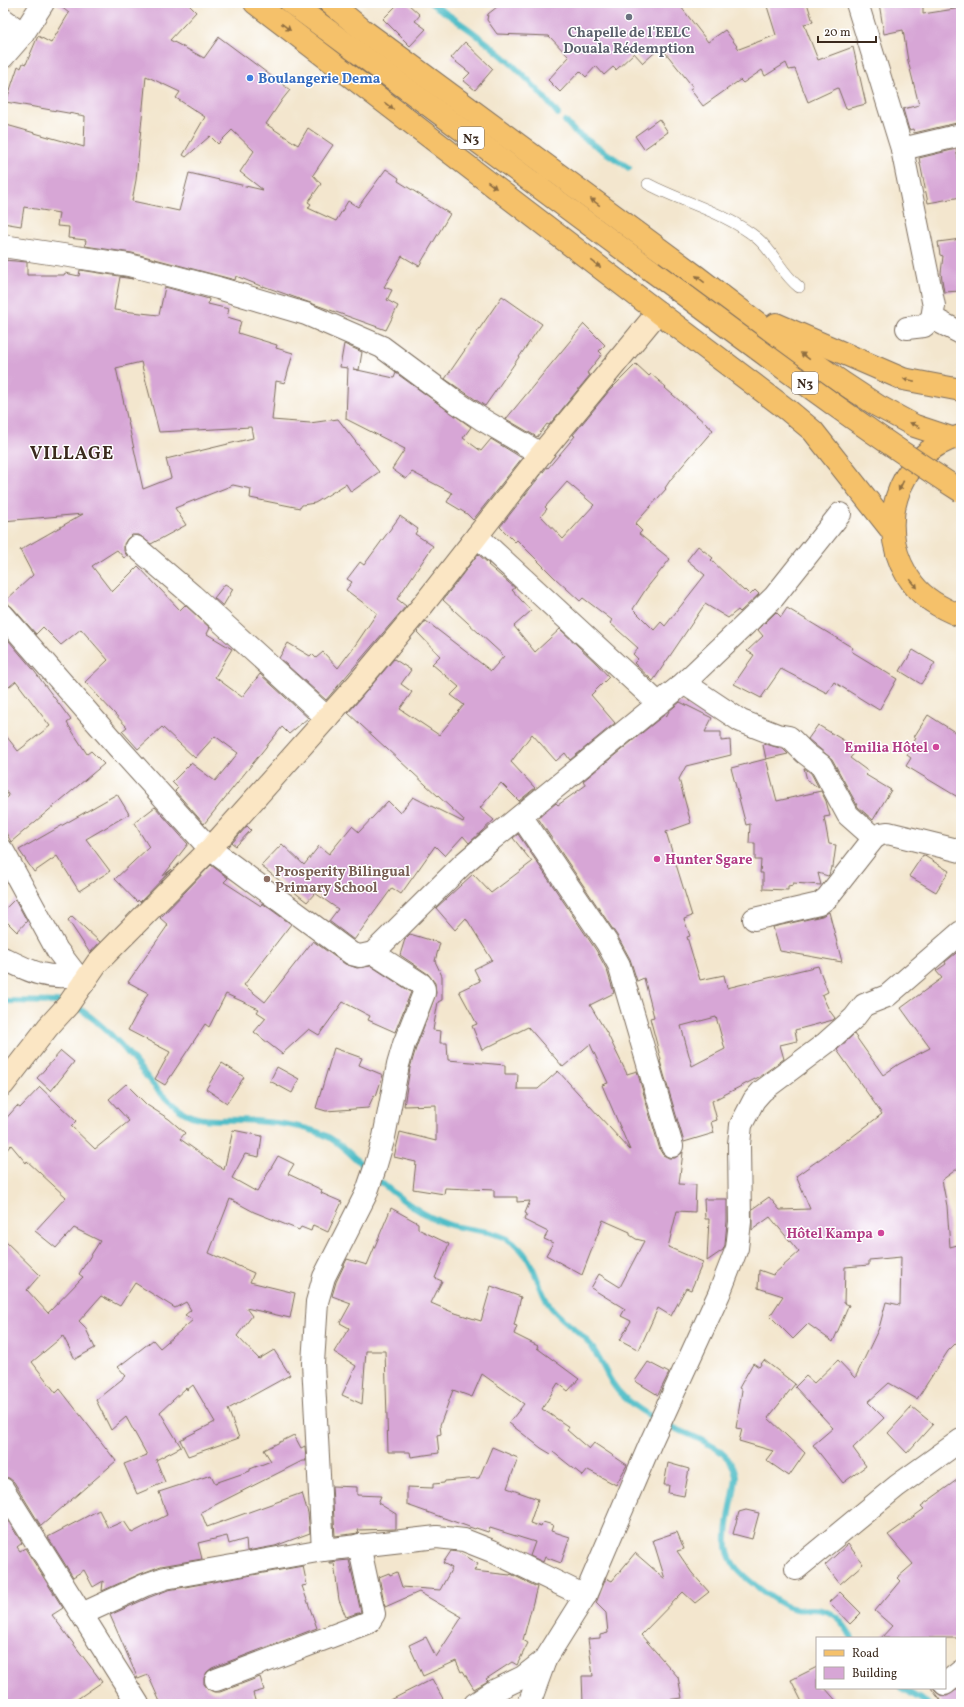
<svg xmlns="http://www.w3.org/2000/svg" width="964" height="1707" viewBox="0 0 964 1707" font-family="Vollkorn,serif">
	<style>
		.lines { fill: none; stroke-linecap: round; stroke-linejoin: round }
		.stream { stroke: #4fbdc7; stroke-width: 6 }
		.building { fill: #d7a6d6; fill-rule: evenodd }
		.lane-casing { stroke: #7b6c5c; stroke-width: 12 }
		.street-casing { stroke: #7b6c5c; stroke-width: 24 }
		.secondary-casing { stroke: #7b6c5c; stroke-width: 24 }
		.primary-casing { stroke: #7b6c5c; stroke-width: 24 }
		.highway-casing { stroke: #7b6c5c; stroke-width: 24 }
		.lane { stroke: #fff; stroke-width: 11 }
		.street { stroke: #fff; stroke-width: 22 }
		.secondary { stroke: #fbe6c4; stroke-width: 22 }
		.primary { stroke: #f5c16b; stroke-width: 22 }
		.highway { stroke: #f5c16b; stroke-width: 22 }
		.highway-bridge-casing { stroke: #7b6c5c; stroke-width: 24; stroke-linecap: butt }
		.highway-bridge { stroke: #f5c16b; stroke-width: 22 }
		.oneway { fill: #8f6e41 }
		.worship-dot { fill: #6b7280; stroke: #fff; stroke-width: 1.5 }
		.shop-dot { fill: #3f7fe0; stroke: #fff; stroke-width: 1.5 }
		.hotel-dot { fill: #d1479c; stroke: #fff; stroke-width: 1.5 }
		.education-dot { fill: #8d6e63; stroke: #fff; stroke-width: 1.5 }
		.labels { text-anchor: middle; stroke-width: 3; stroke-linejoin: round; paint-order: stroke }
		.shield { fill: #fff; stroke: #766a62; stroke-width: 1 }
		.shield-label { font-size: 13px; font-weight: bold; fill: #3b2a1e }
		.worship-label { font-size: 14px; font-weight: bold; fill: #5b616d; stroke: #fff }
		.shop-label { font-size: 14px; font-weight: bold; fill: #366cbe; stroke: #fff; text-anchor: start }
		.hotel-label { font-size: 14px; font-weight: bold; fill: #b23c85; stroke: #fff; text-anchor: end }
		.education-label { font-size: 14px; font-weight: bold; fill: #785e54; stroke: #fff; text-anchor: start }
		.district-label { font-size: 18px; font-weight: bold; letter-spacing: 1px; fill: #3b2a1e; stroke: #fff }
	</style>
	<rect width="100%" height="100%" fill="#fff"/>
	<filter id="ink" filterUnits="userSpaceOnUse"><feTurbulence type="fractalNoise" baseFrequency=".025" numOctaves="2"/><feDisplacementMap in="SourceGraphic" scale="8" xChannelSelector="R" yChannelSelector="G"/><feConvolveMatrix kernelMatrix="1 2 1 2 8 2 1 2 1" color-interpolation-filters="sRGB"/></filter>
	<filter id="wash" filterUnits="userSpaceOnUse"><feTurbulence type="fractalNoise" baseFrequency=".012" numOctaves="4" result="noise"/><feDisplacementMap in="SourceGraphic" scale="16" xChannelSelector="R" yChannelSelector="G"/><feGaussianBlur stdDeviation="0.9" result="paint"/><feColorMatrix in="noise" values="0 0 0 0 0 0 0 0 0 0 0 0 0 0 0 0 0 1.4 0 .05"/><feComposite in="paint" operator="in"/></filter>
	<g filter="url(#wash)">
		<rect width="100%" height="100%" fill="#f3e6ce"/>
		<g class="lines">
			<g class="stream">
				<path d="M 431,3 C 439,9 448,14 456,20 C 494,46 530,78 558,114"/>
				<polyline points="565,121 575,132 629,168"/>
				<polyline points="3,1001 63,1002"/>
				<path d="M 72,1004 C 89,1014 105,1028 119,1043 C 141,1066 161,1103 191,1116 C 206,1122 223,1119 239,1120 C 264,1121 309,1125 330,1138 C 345,1147 357,1160 369,1172"/>
				<path d="M 376,1178 C 395,1195 423,1216 447,1224 C 471,1232 496,1228 516,1245 C 534,1260 537,1284 548,1303 C 558,1319 577,1328 589,1343 C 602,1359 608,1383 624,1397 C 634,1406 646,1414 659,1421 C 682,1434 733,1445 736,1477 C 734,1499 725,1524 727,1547 C 728,1555 732,1563 737,1569 C 747,1580 778,1604 791,1608 C 798,1611 805,1609 813,1609 C 833,1610 843,1621 852,1638"/>
				<polyline points="901,1688 929,1704"/>
			</g>
		</g>
		<g id="blocks">
			<g class="building">
				<path d="M 56,3 L 187,3 L 196,12 L 170,40 L 204,58 L 219,37 L 290,90 L 282,100 L 266,124 L 298,145 L 308,128 L 333,145 L 313,175 L 321,184 L 308,202 L 311,204 L 308,208 L 336,221 L 348,201 L 358,207 L 386,169 L 399,178 L 398,181 L 450,214 L 419,266 L 402,256 L 384,287 L 392,290 L 387,300 L 398,306 L 386,330 L 263,286 L 263,287 L 236,276 L 235,280 L 132,253 L 85,246 L 86,240 L 68,238 L 69,227 L 57,226 L 59,213 L 24,207 L 21,226 L 3,223 L 3,124 L 84,147 L 85,116 L 6,102 L 18,66 L 21,68 L 23,63 L 26,64 L 38,36 L 51,43 L 69,13 ZM 146,76 L 180,92 L 176,98 L 205,117 L 183,155 L 186,157 L 210,136 L 218,144 L 232,130 L 254,151 L 240,172 L 263,190 L 189,173 L 179,211 L 132,201 L 136,180 Z"/>
				<polygon points="399,3 407,3 420,15 415,21 426,29 410,46 383,19"/>
				<polygon points="502,3 678,3 708,42 725,30 739,49 776,35 766,3 807,3 813,22 804,24 818,60 853,47 866,104 846,109 838,88 808,102 795,69 789,70 786,63 765,76 762,70 743,83 740,80 703,106 690,89 693,87 661,47 643,63 634,53 616,70 613,67 604,75 596,66 586,77 580,71 560,92 548,80 569,57 549,36 497,34 487,20 488,14"/>
				<polygon points="879,3 923,3 923,14 961,8 961,122 914,133 913,129 909,130 903,109 919,105 908,61 903,30 884,34"/>
				<polygon points="465,42 493,69 475,90 463,80 470,73 451,58"/>
				<polygon points="659,119 668,132 644,149 635,136"/>
				<polygon points="956,149 961,175 961,197 928,203 919,158"/>
				<polygon points="961,239 961,291 944,292 941,273 943,256 940,255 938,242"/>
				<path d="M 3,260 L 27,262 L 27,275 L 64,275 L 65,273 L 79,276 L 80,270 L 126,277 L 133,279 L 120,277 L 114,310 L 159,315 L 165,287 L 209,299 L 208,304 L 229,309 L 227,317 L 241,321 L 238,333 L 277,345 L 276,348 L 293,353 L 285,383 L 276,381 L 272,420 L 310,423 L 338,419 L 379,472 L 351,492 L 346,484 L 315,503 L 302,505 L 300,508 L 250,498 L 251,489 L 233,485 L 175,508 L 186,525 L 151,544 L 139,535 L 132,535 L 127,539 L 124,544 L 124,551 L 127,556 L 124,558 L 117,550 L 92,566 L 112,592 L 138,566 L 180,610 L 185,605 L 210,628 L 207,634 L 232,649 L 215,677 L 242,697 L 260,674 L 308,718 L 289,734 L 282,727 L 204,824 L 175,791 L 178,788 L 172,782 L 191,763 L 215,781 L 238,753 L 215,736 L 195,758 L 162,727 L 138,749 L 122,731 L 127,727 L 85,682 L 108,660 L 81,629 L 61,645 L 43,627 L 36,634 L 12,607 L 7,603 L 3,603 L 33,575 L 20,550 L 83,514 L 3,521 ZM 141,362 L 159,432 L 251,427 L 253,438 L 166,459 L 171,478 L 143,489 L 116,368 Z"/>
				<polygon points="502,296 542,324 485,406 445,379"/>
				<polygon points="584,324 605,345 599,351 602,354 587,373 590,375 549,425 547,424 537,437 506,419"/>
				<polygon points="344,344 362,352 359,370 353,369 394,378 396,373 471,427 463,438 481,451 491,439 522,458 473,520 467,514 447,502 452,493 412,472 406,479 392,469 405,449 346,419 348,368 340,367"/>
				<path d="M 636,364 L 649,376 L 651,374 L 666,387 L 665,388 L 713,430 L 671,479 L 665,488 L 666,489 L 635,524 L 642,531 L 639,534 L 670,559 L 646,589 L 633,609 L 654,630 L 661,622 L 665,626 L 705,575 L 687,560 L 698,546 L 713,558 L 711,560 L 744,591 L 745,590 L 750,595 L 755,590 L 759,594 L 740,612 L 738,610 L 728,618 L 705,604 L 653,681 L 634,663 L 638,659 L 633,654 L 638,648 L 610,623 L 612,620 L 583,598 L 580,601 L 555,578 L 517,540 L 515,542 L 500,527 L 547,467 L 548,468 L 575,436 L 573,435 L 609,391 ZM 567,482 L 594,505 L 563,539 L 541,516 L 547,509 L 545,507 Z"/>
				<polygon points="400,516 418,529 415,534 433,546 397,599 406,606 326,700 279,658 288,643 310,656 312,654 316,658 323,652 338,668 356,644 377,613 346,590 352,582 347,579 360,562 364,565"/>
				<polygon points="478,554 489,564 488,565 515,588 512,590 531,611 514,626 535,652 560,629 597,664 609,677 591,695 615,723 570,760 565,753 556,761 532,734 511,762 535,788 519,801 501,783 480,808 494,820 469,843 463,836 445,856 435,846 401,894 392,888 354,940 329,921 338,909 315,893 307,902 261,866 282,844 304,865 319,846 329,854 352,826 359,832 388,801 400,813 413,797 463,822 464,820 348,713 394,659 411,670 401,684 412,692 400,709 439,735 464,705 451,695 459,687 432,664 440,656 417,632 426,621 491,671 504,656 443,600"/>
				<polygon points="225,584 233,589 223,606 214,598"/>
				<polygon points="787,608 853,648 851,651 897,679 879,710 834,682 827,693 781,669 761,698 734,684 754,655 747,651 763,636 758,630 776,612 781,617"/>
				<polygon points="3,634 32,668 71,720 67,723 87,754 91,751 104,764 11,842 3,827 3,801 9,796 3,787 3,732 18,751 50,726 16,681 3,692"/>
				<polygon points="913,650 935,663 921,684 900,671"/>
				<path d="M 680,702 L 712,718 L 705,732 L 721,732 L 721,741 L 730,740 L 731,755 L 686,766 L 679,779 L 691,823 L 666,832 L 692,916 L 684,919 L 690,936 L 687,937 L 700,980 L 724,975 L 727,988 L 818,966 L 828,992 L 822,995 L 829,1010 L 835,1018 L 833,1020 L 795,1030 L 797,1041 L 780,1045 L 784,1059 L 759,1077 L 712,1101 L 717,1120 L 711,1122 L 714,1133 L 684,1142 L 660,1061 L 661,1060 L 650,1018 L 654,1017 L 644,978 L 637,981 L 630,959 L 618,937 L 538,818 L 556,803 L 558,805 L 586,785 L 583,781 L 664,715 L 666,717 L 669,711 ZM 716,1017 L 725,1049 L 692,1066 L 681,1026 Z"/>
				<polygon points="928,715 961,736 961,799 906,766 911,758 907,755 916,738 914,737"/>
				<polygon points="818,725 858,749 850,758 869,772 866,775 891,790 873,820 858,807 832,759 808,739"/>
				<polygon points="766,744 783,749 788,754 766,759 763,745"/>
				<polygon points="766,759 777,801 821,791 826,801 830,816 824,817 829,844 836,845 833,867 831,867 829,875 828,876 818,873 821,885 793,883 793,885 788,886 788,890 763,889 763,873 760,873 761,860 755,860 755,843 749,843 750,824 746,825 731,768"/>
				<polygon points="804,768 811,773 819,788 807,780"/>
				<polygon points="117,794 129,814 86,839 110,871 79,891 57,856 34,872 19,850"/>
				<polygon points="155,807 188,844 163,876 172,869 140,902 138,900 137,902 115,879 149,847 134,823"/>
				<polygon points="247,826 251,830 236,846 232,843"/>
				<polygon points="518,834 596,950 607,970 614,993 590,1005 608,1035 627,1074 637,1071 660,1150 663,1155 669,1158 675,1158 683,1152 679,1184 696,1185 695,1212 677,1211 668,1247 703,1262 691,1290 686,1288 671,1316 658,1308 639,1350 620,1340 631,1321 621,1316 625,1309 591,1288 599,1274 620,1287 644,1241 636,1239 630,1235 630,1232 603,1220 582,1275 546,1255 553,1243 544,1239 548,1232 524,1220 527,1214 525,1213 530,1201 517,1202 517,1197 494,1197 494,1190 445,1188 444,1194 413,1189 416,1162 394,1157 400,1132 436,1141 436,1105 404,1106 410,1068 416,1048 436,993 435,983 428,974 400,955 405,939 410,934 440,943 435,961 442,976 442,1000 438,1002 433,1030 441,1031 440,1043 447,1043 448,1060 505,1065 505,1074 518,1074 517,1089 538,1089 558,1071 630,1150 602,1085 608,1083 590,1044 563,1067 528,1027 482,1050 472,1026 477,1024 459,991 480,981 474,969 492,960 466,918 455,930 436,908 473,874 491,893 532,862 513,838"/>
				<polygon points="923,855 949,871 936,892 909,876"/>
				<polygon points="211,865 228,878 224,882 261,906 262,903 291,924 244,985 265,1002 313,941 345,964 357,968 371,966 411,992 395,1032 368,1020 370,1016 343,1002 319,1035 309,1029 282,1054 254,1032 266,1018 257,1012 259,1009 226,994 209,1027 205,1024 165,1085 155,1079 170,1052 128,1030 148,993 128,982 168,925 160,918"/>
				<polygon points="15,899 27,921 17,932 3,918 3,911"/>
				<polygon points="829,912 842,962 780,951 773,927 822,916"/>
				<polygon points="72,916 100,942 90,953 68,920"/>
				<polygon points="961,949 961,1166 942,1180 947,1206 950,1247 961,1244 961,1338 948,1351 917,1399 889,1383 868,1402 884,1418 853,1448 866,1466 843,1483 813,1445 833,1428 795,1387 806,1376 814,1383 838,1360 855,1378 879,1328 886,1302 900,1305 901,1257 869,1260 869,1265 845,1267 844,1303 849,1305 833,1342 808,1324 793,1339 770,1316 783,1296 758,1288 759,1270 773,1275 799,1252 770,1217 752,1230 752,1209 769,1197 780,1210 810,1209 796,1176 848,1139 848,1140 882,1114 837,1050 854,1034 883,1075 899,1064 930,1048 901,1008 942,978 936,971 946,964 945,962"/>
				<polygon points="334,1048 362,1058 359,1065 383,1075 376,1096 374,1095 368,1108 326,1111 316,1108"/>
				<polygon points="61,1051 74,1062 51,1091 37,1078"/>
				<polygon points="222,1063 244,1077 227,1103 206,1089"/>
				<polygon points="277,1067 299,1079 292,1093 270,1081"/>
				<polygon points="126,1084 147,1105 169,1119 185,1133 180,1139 224,1170 233,1130 262,1136 259,1157 245,1154 232,1178 257,1192 278,1156 294,1164 288,1174 322,1190 321,1193 342,1202 328,1232 313,1225 311,1231 301,1227 299,1230 254,1212 230,1199 209,1253 254,1273 250,1282 295,1293 290,1318 246,1308 252,1316 237,1336 259,1359 274,1350 290,1375 228,1409 239,1438 188,1456 180,1440 215,1422 193,1385 187,1390 186,1388 160,1412 181,1447 156,1460 165,1482 137,1494 124,1464 147,1455 126,1417 111,1430 96,1400 126,1376 118,1367 153,1340 160,1348 193,1320 185,1315 191,1310 186,1302 175,1308 135,1283 120,1306 101,1296 79,1321 85,1327 95,1348 75,1359 63,1336 32,1362 56,1393 60,1389 116,1461 41,1526 14,1482 9,1478 3,1477 3,1239 40,1275 27,1290 48,1313 83,1277 79,1274 100,1241 74,1228 56,1248 35,1231 66,1197 27,1161 26,1163 11,1145 3,1154 3,1122 17,1106 20,1108 40,1087 76,1121 71,1126 95,1149 129,1121 109,1099"/>
				<polygon points="704,1199 727,1199 727,1221 725,1245 723,1250 707,1261 709,1219 705,1219"/>
				<polygon points="391,1208 418,1223 418,1229 449,1244 435,1278 442,1281 431,1303 452,1312 481,1321 491,1286 521,1297 514,1325 517,1326 514,1334 538,1346 537,1348 579,1379 568,1391 558,1383 542,1409 569,1427 567,1430 589,1449 594,1443 627,1465 616,1485 588,1470 583,1476 553,1452 551,1454 541,1448 509,1423 524,1404 482,1374 472,1397 453,1390 440,1425 441,1434 437,1435 439,1453 411,1457 410,1452 388,1452 385,1351 366,1351 362,1404 342,1395 356,1366 334,1352 349,1328 340,1323 351,1303 332,1296 336,1282 347,1259 367,1265"/>
				<polygon points="764,1360 795,1384 768,1418 805,1453 789,1476 766,1460 773,1451 739,1441 742,1429 736,1428 742,1390 739,1388 753,1363 759,1367"/>
				<polygon points="648,1362 669,1373 658,1395 635,1381"/>
				<polygon points="912,1407 933,1424 907,1453 888,1433"/>
				<polygon points="294,1435 301,1448 305,1446 306,1461 302,1461 201,1512 207,1527 302,1493 308,1513 310,1533 275,1546 247,1551 246,1539 229,1544 227,1536 198,1543 202,1559 161,1566 140,1574 102,1591 103,1581 93,1587 84,1570 73,1577 48,1537 99,1510 108,1528 124,1521 132,1533 167,1515 159,1492 211,1475 215,1483 250,1471 250,1469 271,1461 264,1450"/>
				<polygon points="492,1447 518,1458 507,1488 538,1499 530,1523 541,1527 543,1522 553,1525 551,1531 570,1537 561,1563 545,1557 543,1562 530,1556 535,1542 490,1528 488,1532 476,1528 475,1529 407,1505 407,1487 433,1488 433,1484 444,1483 445,1481 479,1478"/>
				<polygon points="668,1463 689,1469 684,1496 668,1493 669,1485 664,1485"/>
				<polygon points="961,1477 961,1638 881,1638 892,1626 875,1611 900,1581 897,1578 913,1564 888,1535 924,1509 921,1506"/>
				<polygon points="332,1486 357,1487 357,1495 381,1496 378,1503 396,1514 396,1529 358,1530 359,1533 335,1536"/>
				<polygon points="746,1510 759,1513 752,1539 733,1534 739,1512"/>
				<polygon points="3,1513 22,1543 17,1547 20,1551 25,1548 63,1608 52,1615 102,1682 70,1704 3,1704"/>
				<polygon points="677,1532 684,1549 677,1551 692,1573 709,1592 695,1603 683,1592 641,1635 678,1677 682,1698 636,1704 583,1704 582,1676 593,1676 588,1639 600,1638 600,1635 608,1633 606,1613 596,1603 606,1578 612,1581 635,1553 665,1579 653,1540"/>
				<polygon points="848,1544 863,1564 840,1584 825,1565"/>
				<polygon points="451,1551 458,1552 478,1564 474,1571 510,1575 511,1574 537,1587 523,1640 528,1643 517,1665 512,1662 486,1679 488,1681 474,1689 463,1671 461,1672 456,1661 423,1676 409,1645 426,1637 436,1657 462,1617 419,1592 385,1607 379,1577 389,1573 390,1575 397,1572 402,1587 440,1590 452,1568 443,1563"/>
				<polygon points="349,1560 361,1612 346,1617 339,1600 334,1563 329,1563 329,1562"/>
				<polygon points="303,1566 307,1585 302,1586 317,1628 212,1668 207,1672 204,1678 204,1684 208,1689 214,1692 220,1692 260,1677 264,1690 253,1693 256,1704 161,1704 148,1675 138,1679 110,1615 150,1597 168,1590"/>
				<polygon points="840,1592 861,1613 850,1624 829,1602"/>
				<polygon points="817,1667 817,1688 825,1688 839,1704 803,1704 791,1680"/>
				<polygon points="432,1679 446,1704 383,1704"/>
				<polygon points="961,1687 961,1704 943,1704 931,1688 934,1688 936,1692 940,1695 947,1696"/>
			</g>
		</g>
	</g>
	<g filter="url(#ink)">
		<use href="#blocks" fill-opacity="0" stroke="#7b6c5c" stroke-width="1"/>
		<g class="lines">
			<g class="lane-casing">
				<path id="lane" d="M 648,184 C 684,203 725,212 757,238 C 774,252 781,273 799,287"/>
			</g>
			<g class="street-casing">
				<g id="street">
					<polyline points="857,3 902,149 934,306 932,318 924,326 907,328"/>
					<polyline points="3,19 23,34"/>
					<polyline points="3,57 23,34 43,3"/>
					<polyline points="902,149 961,135"/>
					<polyline points="3,246 129,265 218,288 306,314 382,347 456,402 483,420 541,454"/>
					<polyline points="932,318 961,333"/>
					<polyline points="477,536 658,703"/>
					<polyline points="136,547 192,595 327,718"/>
					<polyline points="3,615 118,747 210,849 352,954 360,956 373,953 464,863 491,840 684,683 774,597 840,514"/>
					<polyline points="684,683 741,721 777,735 789,737 805,753 821,765 848,815 874,838"/>
					<polyline points="521,816 607,943 619,965 672,1146"/>
					<polyline points="3,851 57,950 83,984"/>
					<polyline points="754,919 819,904 827,898 874,838 881,834 888,833 961,851"/>
					<path d="M 3,958 C 29,971 46,980 76,975"/>
					<polyline points="3,1489 138,1704"/>
					<polyline points="323,1550 313,1363 317,1302 324,1277 366,1194 375,1168 384,1137 398,1065 404,1044 424,993 424,989 421,984 373,953"/>
					<polyline points="796,1569 897,1486 961,1440"/>
					<polyline points="82,1614 145,1585 165,1578 323,1550 437,1537 464,1540 492,1551 585,1596"/>
					<polyline points="216,1680 369,1622 374,1614 359,1545"/>
					<polyline points="945,1684 961,1671"/>
					<polyline points="475,1704 496,1690 523,1677 545,1660 585,1596 651,1442 719,1294 737,1248 740,1222 739,1144 741,1125 754,1100 762,1091 826,1043 854,1018 864,1005 887,996 961,932"/>
					<polyline points="529,1704 545,1660"/>
				</g>
			</g>
			<g class="secondary-casing">
				<polyline id="secondary" points="3,1085 48,1027 68,1005 97,963 210,849 358,683 423,605 541,454 658,312"/>
			</g>
			<g class="primary-casing">
				<g id="primary">
					<polyline points="255,3 658,312 789,411 813,431 892,531"/>
					<polyline points="330,3 363,30 696,276 759,324 843,383 878,406 915,426 951,438"/>
					<polyline points="776,324 903,379 961,390"/>
					<path d="M 960,436 C 894,454 873,532 913,584 C 925,600 943,609 961,616"/>
				</g>
			</g>
			<g class="highway-casing">
				<polyline id="highway" points="291,3 652,271"/>
			</g>
			<use href="#lane" class="lane"/>
			<use href="#street" class="street"/>
			<use href="#secondary" class="secondary"/>
			<use href="#primary" class="primary"/>
			<use href="#highway" class="highway"/>
			<g class="highway-bridge-casing">
				<path id="highway-bridge" d="M 652,271 C 754,346 854,423 961,491"/>
			</g>
			<use href="#highway-bridge" class="highway-bridge"/>
		</g>
		<defs><path id="oneway-solid" d="M-6-.8H1V-3.2L6.5 0L1 3.2V.8H-6Z"/></defs>
		<g class="oneway">
			<use href="#oneway-solid" transform="translate(286 27) rotate(38)"/>
			<use href="#oneway-solid" transform="translate(389 106) rotate(38)"/>
			<use href="#oneway-solid" transform="translate(492 185) rotate(38)"/>
			<use href="#oneway-solid" transform="translate(595 202) rotate(-144)"/>
			<use href="#oneway-solid" transform="translate(596 264) rotate(38)"/>
			<use href="#oneway-solid" transform="translate(700 279) rotate(-142)"/>
			<use href="#oneway-solid" transform="translate(805 356) rotate(-144)"/>
			<use href="#oneway-solid" transform="translate(909 380) rotate(-168)"/>
			<use href="#oneway-solid" transform="translate(915 425) rotate(-156)"/>
			<use href="#oneway-solid" transform="translate(901 486) rotate(116)"/>
			<use href="#oneway-solid" transform="translate(914 584) rotate(51)"/>
		</g>
	</g>
	<circle class="worship-dot" cx="629" cy="17" r="4"/>
	<circle class="shop-dot" cx="250" cy="78" r="4"/>
	<g class="hotel-dot">
		<circle cx="936" cy="747" r="4"/>
		<circle cx="657" cy="859" r="4"/>
		<circle cx="881" cy="1233" r="4"/>
	</g>
	<circle class="education-dot" cx="267" cy="879" r="4"/>
	<g class="labels">
		<g class="shield">
			<rect x="458" y="127" width="26" height="22" rx="3"/>
			<rect x="792" y="372" width="26" height="22" rx="3"/>
		</g>
		<g class="shield-label">
			<text x="471" y="143">N3</text>
			<text x="805" y="388">N3</text>
		</g>
		<g class="worship-label">
			<text x="629" y="37">Chapelle de l'EELC<tspan x="629" dy="16">Douala Rédemption</tspan></text>
		</g>
		<g class="shop-label">
			<text x="258" y="83">Boulangerie Dema</text>
		</g>
		<g class="hotel-label">
			<text x="928" y="752">Emilia Hôtel</text>
			<text x="665" y="864" text-anchor="start">Hunter Sgare</text>
			<text x="873" y="1238">Hôtel Kampa</text>
		</g>
		<g class="education-label">
			<text x="275" y="876">Prosperity Bilingual<tspan x="275" dy="16">Primary School</tspan></text>
		</g>
		<g class="district-label">
			<text x="72" y="459">VILLAGE</text>
		</g>
	</g>
	<rect width="964" height="1707" fill="none" stroke="#fff" stroke-width="16"/>
	<rect x="816" y="1637" width="130" height="52" fill="#ffffff" stroke="#b1aaa5"/>
	<rect x="824" y="1650" width="20" height="6" fill="#f5c16b" stroke="#b1aaa5"/>
	<text x="852" y="1657" font-size="12" fill="#3b2a1e">Road</text>
	<rect x="824" y="1667" width="20" height="12" fill="#d7a6d6" stroke="#b1aaa5"/>
	<text x="852" y="1677" font-size="12" fill="#3b2a1e">Building</text>
	<path d="M818 36v6h58v-6" fill="none" stroke="#3b2a1e" stroke-width="2"/>
	<text x="824" y="36" font-size="12" fill="#3b2a1e" stroke="#ffffff" stroke-width="3" paint-order="stroke">20 m</text>
</svg>
